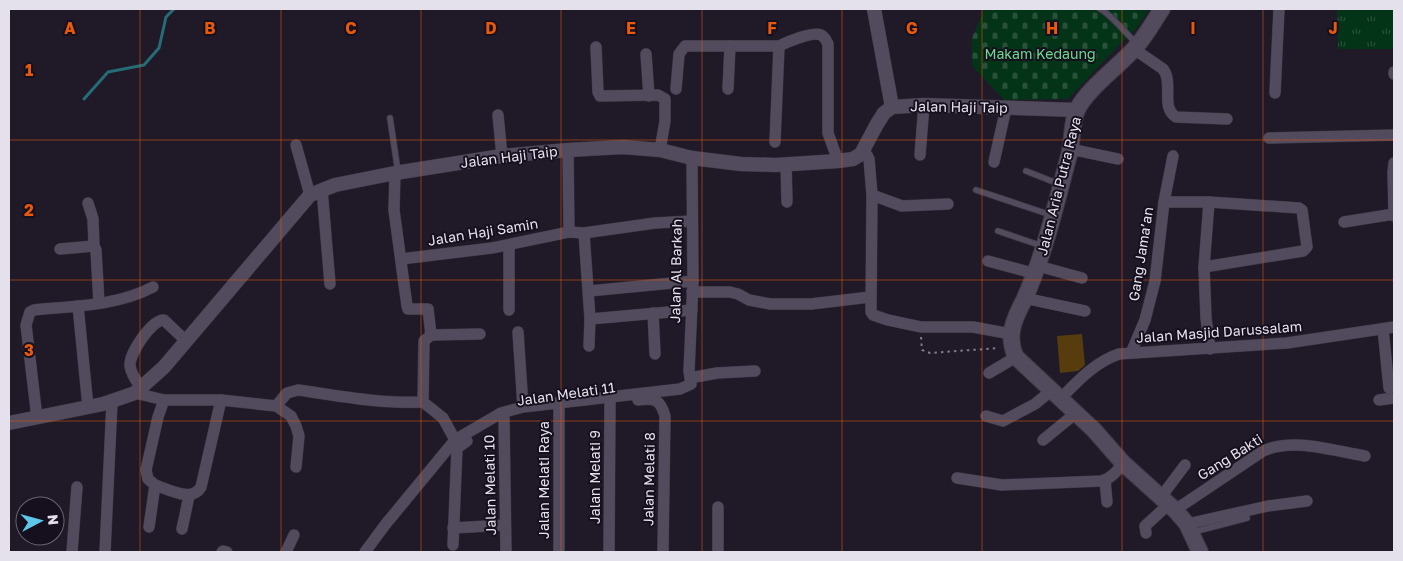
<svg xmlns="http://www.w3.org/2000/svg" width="1403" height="561" viewBox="0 0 1403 561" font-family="'Golos Text',sans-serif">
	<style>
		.grass { fill: url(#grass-tufts) }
		.cemetery { fill: url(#cemetery-stones) }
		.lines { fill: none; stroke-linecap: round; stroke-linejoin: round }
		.stream { stroke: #256c77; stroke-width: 3 }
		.building { fill: #573d0e }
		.service-casing { stroke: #393541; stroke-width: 7 }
		.minor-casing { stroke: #393541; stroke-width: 12 }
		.tertiary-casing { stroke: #393541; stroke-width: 15 }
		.secondary-casing { stroke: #393541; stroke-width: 18 }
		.path { stroke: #807b88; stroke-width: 2; stroke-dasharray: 2.5 4; stroke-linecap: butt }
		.service { stroke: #524b5d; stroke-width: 5.5 }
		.minor { stroke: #524b5d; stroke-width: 11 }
		.tertiary { stroke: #524b5d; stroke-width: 14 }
		.secondary { stroke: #524b5d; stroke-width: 16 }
		.grid { fill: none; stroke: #e8590c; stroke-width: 1; stroke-opacity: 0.55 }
		.labels { text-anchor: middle; stroke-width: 4; stroke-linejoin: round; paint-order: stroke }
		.park-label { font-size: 14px; fill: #6cda8d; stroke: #16101e }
		.street-label { font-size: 14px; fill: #e5e1ec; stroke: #16101e }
		.grid-label { font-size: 16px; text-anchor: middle; font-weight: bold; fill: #e8590c; stroke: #16101e; stroke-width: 4; stroke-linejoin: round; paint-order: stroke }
	</style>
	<defs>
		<pattern id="grass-tufts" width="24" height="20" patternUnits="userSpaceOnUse" patternTransform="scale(1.25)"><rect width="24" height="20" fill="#043417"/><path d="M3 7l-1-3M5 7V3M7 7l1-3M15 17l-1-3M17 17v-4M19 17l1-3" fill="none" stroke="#285139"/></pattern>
		<pattern id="cemetery-stones" width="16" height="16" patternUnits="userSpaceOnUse" patternTransform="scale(1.25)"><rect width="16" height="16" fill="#043417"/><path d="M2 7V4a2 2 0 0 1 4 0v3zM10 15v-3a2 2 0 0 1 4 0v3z" fill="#285139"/></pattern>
	</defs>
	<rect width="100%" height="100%" fill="#1f1928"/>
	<polygon class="grass" points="1337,9 1394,9 1394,49 1338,49"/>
	<polygon class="cemetery" points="984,9 1149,9 1137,28 1119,45 1068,99 1004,100 972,66 972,38"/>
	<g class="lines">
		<polyline class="stream" points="84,99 108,72 144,65 159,48 166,17 174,9"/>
	</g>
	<polygon class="building" points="1082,334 1085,365 1078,371 1060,373 1057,336"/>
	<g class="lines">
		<g class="service-casing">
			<g id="service">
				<path d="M 1100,9 C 1110,13 1127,35 1137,44"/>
				<polyline points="390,118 398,172"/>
				<polyline points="1026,171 1059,184"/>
				<polyline points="976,190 1051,215"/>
				<polyline points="998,231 1042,246"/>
				<polyline points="1193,532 1247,518"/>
			</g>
		</g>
		<g class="minor-casing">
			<g id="minor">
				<polyline points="596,47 598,92 600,96 658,95 665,99 665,121 660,150"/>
				<path d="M 1134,49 L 1163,69 C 1174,83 1160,107 1176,117 L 1227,119"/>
				<polyline points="646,54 649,96"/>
				<polyline points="1394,72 1394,74"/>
				<path d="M 676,89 L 679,54 L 685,46 L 779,46 C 787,42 813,31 821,35 C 825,37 826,40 828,44 L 828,133 L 838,161"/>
				<polyline points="728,89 730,46"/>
				<polyline points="1275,93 1279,9"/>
				<polyline points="498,115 502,156"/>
				<polyline points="1269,138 1394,135"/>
				<polyline points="775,142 779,46"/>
				<polyline points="296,145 310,195"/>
				<polyline points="1070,149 1118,159"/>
				<polyline points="568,150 569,232"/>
				<polyline points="864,150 869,159 872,195 871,312 873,315 888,320 921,327 973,327 1011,334"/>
				<polyline points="920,155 924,105"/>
				<polyline points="994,162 1006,108"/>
				<polyline points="1394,163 1393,172 1394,216"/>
				<polyline points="786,164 787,202"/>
				<polyline points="395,173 394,210 407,306 408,309 428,309 431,335"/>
				<polyline points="322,189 330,284"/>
				<polyline points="872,195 902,206 948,204"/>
				<polyline points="1164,202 1209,202 1299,208 1302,210 1307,247 1303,251 1204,267"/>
				<polyline points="1209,202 1204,267 1206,318 1210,349"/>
				<polyline points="88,203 93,219 94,246"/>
				<polyline points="1344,222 1394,214"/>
				<polyline points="584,233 590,319"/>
				<polyline points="60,249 94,246 96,250 99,303"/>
				<polyline points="401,259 492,248 569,232 584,233 655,223 692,221"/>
				<polyline points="988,261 1036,274"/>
				<polyline points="1038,266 1082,278"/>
				<polyline points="589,291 693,281"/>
				<polyline points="692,292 730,292 738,294 749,300 770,304 811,304 870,297"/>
				<polyline points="1024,298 1085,311"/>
				<polyline points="78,306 88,407"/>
				<polyline points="509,310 509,245"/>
				<polyline points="653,313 655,354"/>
				<polyline points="1383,329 1389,388"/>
				<polyline points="518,332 523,407"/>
				<polyline points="589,346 590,319 692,310"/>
				<polyline points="1131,353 1145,320 1155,281 1164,202 1173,156"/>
				<polyline points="989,373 1016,357"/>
				<polyline points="690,378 717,373 755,371"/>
				<path d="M 141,388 C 137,382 131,374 130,366 C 129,354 151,320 164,320 L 186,341"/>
				<polyline points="135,393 164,400"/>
				<path d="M 1061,398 C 1078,381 1095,362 1119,354 L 1287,343 L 1394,327"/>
				<path d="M 638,400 C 655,398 660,399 665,416 L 663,552"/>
				<polyline points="1379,400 1394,398"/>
				<path d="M 276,406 L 287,393 L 298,390 C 340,396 381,404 423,402"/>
				<polyline points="559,408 559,552"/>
				<polyline points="986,416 1003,421 1035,404 1052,390"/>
				<path d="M 37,418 L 26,325 L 30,312 L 34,310 C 73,306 117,306 153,287"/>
				<polyline points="504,418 506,552"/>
				<polyline points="455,440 443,418 423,402 424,341 431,335 480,334"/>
				<polyline points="1043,440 1076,413"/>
				<path d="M 957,478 L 1002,485 L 1101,481 C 1111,479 1117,471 1123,463"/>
				<polyline points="1105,480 1107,502"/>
				<path d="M 155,485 C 168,489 192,503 201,487 L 221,400"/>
				<polyline points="1161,497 1185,465"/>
				<polyline points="718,507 718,552"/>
				<path d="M 1175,510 L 1263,451 C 1294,437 1333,451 1365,456"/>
				<polyline points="1187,524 1268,506 1307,501"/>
				<polyline points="149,527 155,485 148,479 146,470 158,417 164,400 221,400 276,406 291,416 296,426 299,436 296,467"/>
				<polyline points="453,528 505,525"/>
				<polyline points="182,529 189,496"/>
				<polyline points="1146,533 1145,526 1169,504"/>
				<polyline points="453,545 457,448 467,441"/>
				<polyline points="72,552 77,487"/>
				<polyline points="105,552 112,402"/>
				<polyline points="222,552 223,551 227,552"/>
				<polyline points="286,552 294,535"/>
				<polyline points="365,552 385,525 455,440 501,413 523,407 680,389 691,384 689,371 693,281 692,158"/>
				<polyline points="609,552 610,402"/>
			</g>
		</g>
		<g class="tertiary-casing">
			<g id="tertiary">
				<polyline points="874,9 892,107"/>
				<polyline points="9,423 103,404 135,393 164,367 310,195 335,185 395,173 502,156 568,150 623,147 660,150 692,158 741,164 776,165 838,161 853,159 861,154 877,124 884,113 892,107 924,105 1077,110"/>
			</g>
		</g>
		<g class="secondary-casing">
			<path id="secondary" d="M 1162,9 C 1153,22 1145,38 1134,49 C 1119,66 1086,90 1077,110 C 1071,124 1073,140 1069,155 C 1056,204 1045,253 1024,300 C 1014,319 1006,336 1016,357 L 1094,430 L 1123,463 L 1175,510 L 1187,524 L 1200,552"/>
		</g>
		<polyline class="path" points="921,337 922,350 930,353 999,348"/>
		<use href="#service" class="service"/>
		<use href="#minor" class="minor"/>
		<use href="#tertiary" class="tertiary"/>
		<use href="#secondary" class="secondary"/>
	</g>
	<path class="grid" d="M 140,9 L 140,552M 281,9 L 281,552M 421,9 L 421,552M 561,9 L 561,552M 702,9 L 702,552M 842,9 L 842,552M 982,9 L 982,552M 1122,9 L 1122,552M 1263,9 L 1263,552M 9,140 L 1394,140M 9,280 L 1394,280M 9,421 L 1394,421"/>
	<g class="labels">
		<g class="park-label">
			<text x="1040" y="59">Makam Kedaung</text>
		</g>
		<g class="street-label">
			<text transform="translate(959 107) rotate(1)" y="5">Jalan Haji Taip</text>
			<text transform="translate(509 157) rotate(-7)" y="5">Jalan Haji Taip</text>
			<text transform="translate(1059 186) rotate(-76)" y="5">Jalan Aria Putra Raya</text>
			<text transform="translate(483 232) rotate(-9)" y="5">Jalan Haji Samin</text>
			<text transform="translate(1141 254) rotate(-81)" y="5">Gang Jama’an</text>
			<text transform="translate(676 271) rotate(-89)" y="5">Jalan Al Barkah</text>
			<text transform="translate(1219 332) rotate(-4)" y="5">Jalan Masjid Darussalam</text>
			<text transform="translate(566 394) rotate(-8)" y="5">Jalan Melati 11</text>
			<text transform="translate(1230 457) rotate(-32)" y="5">Gang Bakti</text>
			<text transform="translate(595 477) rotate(-90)" y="5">Jalan Melati 9</text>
			<text transform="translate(649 479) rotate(-89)" y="5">Jalan Melati 8</text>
			<text transform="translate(544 480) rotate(-90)" y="5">Jalan Melati Raya</text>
			<text transform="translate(490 485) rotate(-91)" y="5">Jalan Melati 10</text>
		</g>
	</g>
	<g class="grid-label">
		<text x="70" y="34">A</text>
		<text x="210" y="34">B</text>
		<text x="351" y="34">C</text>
		<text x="491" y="34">D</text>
		<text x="631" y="34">E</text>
		<text x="772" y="34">F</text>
		<text x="912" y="34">G</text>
		<text x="1052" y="34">H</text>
		<text x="1193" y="34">I</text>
		<text x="1333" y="34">J</text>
		<text x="29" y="76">1</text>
		<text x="29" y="216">2</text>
		<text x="29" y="356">3</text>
	</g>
	<rect width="1403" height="561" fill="none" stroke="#e5e1ec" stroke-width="20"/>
	<g transform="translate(40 521) rotate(84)"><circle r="24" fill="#16101e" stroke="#696470"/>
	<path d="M0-4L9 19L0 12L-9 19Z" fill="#5cc7e8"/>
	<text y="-8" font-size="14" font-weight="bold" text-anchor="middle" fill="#e5e1ec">N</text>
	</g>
</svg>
